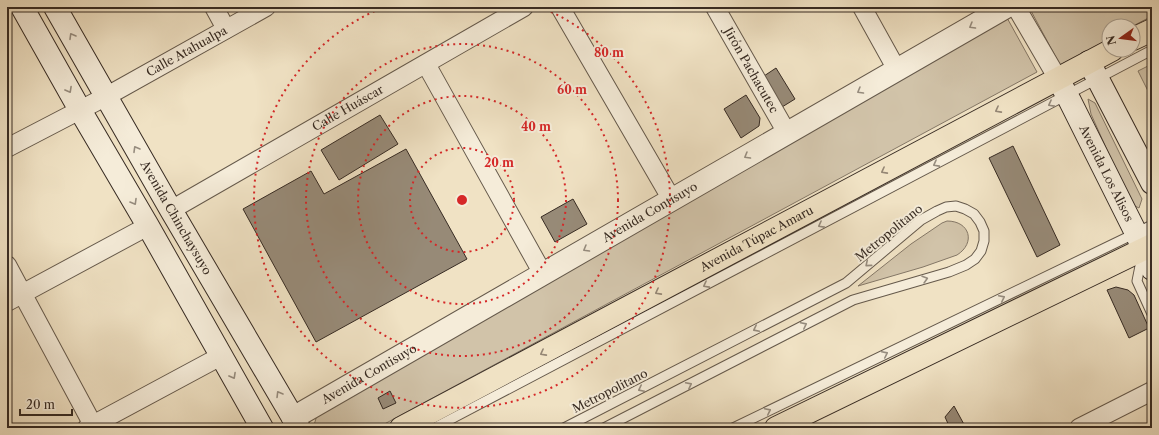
<svg xmlns="http://www.w3.org/2000/svg" width="1159" height="435" viewBox="0 0 1159 435" font-family="'Libre Caslon Text',serif">
	<style>
		.green { fill: #d1c3a9; stroke: #847766 }
		.building { fill: #978a77; stroke: #372b23 }
		.lines { fill: none; stroke-linecap: round; stroke-linejoin: round }
		.service-casing { stroke: #65594b; stroke-width: 11 }
		.minor-casing { stroke: #65594b; stroke-width: 20 }
		.tertiary-casing { stroke: #65594b; stroke-width: 24 }
		.secondary-casing { stroke: #372b23; stroke-width: 24 }
		.primary-casing { stroke: #372b23; stroke-width: 24 }
		.service { stroke: #f5ecd9; stroke-width: 9 }
		.minor { stroke: #f5ecd9; stroke-width: 18 }
		.tertiary { stroke: #f5ecd9; stroke-width: 22 }
		.secondary { stroke: #f5ecd9; stroke-width: 22 }
		.primary { stroke: #f0e2c4; stroke-width: 22 }
		.oneway { stroke: #968c7e }
		.oneway2 { stroke: #948674 }
		.ring { fill: none; stroke: #d62828; stroke-width: 2; stroke-dasharray: 2 4 }
		.labels { text-anchor: middle; stroke-width: 4; stroke-linejoin: round; paint-order: stroke }
		.street-label { font-size: 12px; fill: #372b23; stroke: #f5ecd9 }
		.centre { fill: #d62828; stroke: #f5ecd9; stroke-width: 2 }
		.ring-label { font-size: 12px; text-anchor: middle; font-weight: bold; fill: #d62828; stroke: #f5ecd9; stroke-width: 4; stroke-linejoin: round; paint-order: stroke }
	</style>
	<rect width="100%" height="100%" fill="#f0e2c4"/>
	<filter id="stains"><feTurbulence type="fractalNoise" baseFrequency=".005" numOctaves="4"/><feColorMatrix values="0 0 0 0 .2 0 0 0 0 .09 0 0 0 0 .02 0 0 0 .5 -.17"/></filter>
	<radialGradient id="worn" r=".72"><stop offset=".6" stop-color="#630" stop-opacity="0"/><stop offset="1" stop-color="#630" stop-opacity=".3"/></radialGradient>
	<g class="green">
		<polygon points="1033,7 1152,7 1152,16 1133,26 1109,26 1109,39 1060,65 1030,9"/>
		<polygon points="1006,16 1037,72 377,428 316,428 314,425 318,412"/>
		<polygon points="1152,64 1152,99 1138,71"/>
		<polygon points="1088,99 1095,103 1142,199 1139,208 1131,204 1091,114"/>
		<path d="M 947,221 C 970,221 976,243 957,255 L 923,267 L 858,286 L 911,244 L 942,223 Z"/>
	</g>
	<g class="building">
		<polygon points="776,68 795,99 782,107 764,76"/>
		<polygon points="746,95 760,118 759,126 741,138 724,109"/>
		<polygon points="380,115 398,144 339,180 321,150"/>
		<polygon points="1013,146 1060,245 1037,257 989,158"/>
		<polygon points="406,149 467,259 316,342 243,209 311,171 324,194"/>
		<polygon points="573,199 587,224 555,242 541,217"/>
		<polygon points="1116,287 1128,290 1134,295 1149,328 1129,338 1107,290"/>
		<polygon points="390,391 396,403 383,409 378,398"/>
		<polygon points="954,406 966,428 950,428 945,417"/>
	</g>
	<g class="lines">
		<g class="service-casing">
			<g id="service">
				<polyline points="1142,256 1137,281 1152,314"/>
				<polyline points="434,428 1152,50"/>
				<polyline points="564,428 846,283 921,220 937,211 946,207 956,206 965,209 974,214 980,222 984,231 984,241 981,251 975,259 966,265 949,272 853,300 604,428"/>
				<polyline points="733,428 1136,233 1152,225"/>
			</g>
		</g>
		<g class="minor-casing">
			<g id="minor">
				<polyline points="214,7 226,29"/>
				<polyline points="560,7 672,200"/>
				<path id="s1" d="M 715,7 L 787,133"/>
				<polyline points="862,7 897,70"/>
				<polyline points="1016,7 1058,79"/>
				<polyline points="426,64 543,274"/>
				<path id="s2" d="M 7,148 L 107,96 L 266,7"/>
				<path id="s3" d="M 171,210 L 524,7"/>
				<polyline points="7,265 93,425"/>
				<polyline points="7,302 148,226"/>
				<polyline points="87,428 221,356"/>
				<polyline points="1079,428 1152,391"/>
			</g>
		</g>
		<g class="tertiary-casing">
			<g id="tertiary">
				<path id="s4" d="M 293,418 L 1006,7"/>
			</g>
		</g>
		<g class="secondary-casing">
			<g id="secondary">
				<polyline points="22,7 80,110 148,226 262,428"/>
				<path id="s5" d="M 55,7 L 171,210 L 299,428"/>
				<polyline points="1089,62 1152,183"/>
				<path id="s6" d="M 1058,79 L 1070,101 L 1136,233 L 1152,269"/>
			</g>
		</g>
		<g class="primary-casing">
			<g id="primary">
				<polyline points="1133,39 1152,30"/>
				<path id="s7" d="M 401,428 L 1112,50"/>
				<polyline points="776,428 1152,245"/>
			</g>
		</g>
		<use href="#service" class="service"/>
		<use href="#minor" class="minor"/>
		<use href="#tertiary" class="tertiary"/>
		<use href="#secondary" class="secondary"/>
		<use href="#primary" class="primary"/>
	</g>
	<defs><path id="oneway-chevron" d="M-2-3.5L2.5 0L-2 3.5" fill="none" stroke-width="1.6" stroke-linecap="round" stroke-linejoin="round"/></defs>
	<g class="oneway">
		<use href="#oneway-chevron" transform="translate(972 26) rotate(150)"/>
		<use href="#oneway-chevron" transform="translate(72 36) rotate(-120)"/>
		<use href="#oneway-chevron" transform="translate(69 90) rotate(61)"/>
		<use href="#oneway-chevron" transform="translate(860 91) rotate(150)"/>
		<use href="#oneway-chevron" transform="translate(1051 104) rotate(152)"/>
		<use href="#oneway-chevron" transform="translate(136 149) rotate(-120)"/>
		<use href="#oneway-chevron" transform="translate(747 156) rotate(150)"/>
		<use href="#oneway-chevron" transform="translate(936 164) rotate(152)"/>
		<use href="#oneway-chevron" transform="translate(134 202) rotate(60)"/>
		<use href="#oneway-chevron" transform="translate(821 225) rotate(152)"/>
		<use href="#oneway-chevron" transform="translate(586 249) rotate(150)"/>
		<use href="#oneway-chevron" transform="translate(868 264) rotate(140)"/>
		<use href="#oneway-chevron" transform="translate(925 279) rotate(-16)"/>
		<use href="#oneway-chevron" transform="translate(706 285) rotate(152)"/>
		<use href="#oneway-chevron" transform="translate(1002 298) rotate(-26)"/>
		<use href="#oneway-chevron" transform="translate(804 325) rotate(-27)"/>
		<use href="#oneway-chevron" transform="translate(756 329) rotate(153)"/>
		<use href="#oneway-chevron" transform="translate(885 354) rotate(-26)"/>
		<use href="#oneway-chevron" transform="translate(233 376) rotate(61)"/>
		<use href="#oneway-chevron" transform="translate(689 385) rotate(-27)"/>
		<use href="#oneway-chevron" transform="translate(641 389) rotate(153)"/>
		<use href="#oneway-chevron" transform="translate(279 394) rotate(-121)"/>
		<use href="#oneway-chevron" transform="translate(768 411) rotate(-26)"/>
	</g>
	<g class="oneway2">
		<use href="#oneway-chevron" transform="translate(998 110) rotate(152)"/>
		<use href="#oneway-chevron" transform="translate(884 171) rotate(152)"/>
		<use href="#oneway-chevron" transform="translate(658 292) rotate(152)"/>
		<use href="#oneway-chevron" transform="translate(543 353) rotate(152)"/>
	</g>
	<g class="ring">
		<circle cx="462" cy="200" r="52"/>
		<circle cx="462" cy="200" r="104"/>
		<circle cx="462" cy="200" r="156"/>
		<path d="M540 7A208 208 0 1 1 384 7"/>
	</g>
	<g class="labels">
		<g class="street-label">
			<text dy="4" stroke="none"><textPath href="#s2" startOffset="204">Calle Atahualpa</textPath></text>
			<text dy="4" stroke="none"><textPath href="#s1" startOffset="73">Jirón Pachacutec</textPath></text>
			<text dy="4" stroke="none"><textPath href="#s3" startOffset="204">Calle Huáscar</textPath></text>
			<text dy="4" stroke="none"><textPath href="#s6" startOffset="106">Avenida Los Alisos</textPath></text>
			<text dy="4" stroke="none"><textPath href="#s4" startOffset="412">Avenida Contisuyo</textPath></text>
			<text dy="4" stroke="none"><textPath href="#s5" startOffset="243">Avenida Chinchaysuyo</textPath></text>
			<text transform="translate(889 233) rotate(-39)" y="4">Metropolitano</text>
			<text dy="4" stroke="none"><textPath href="#s7" startOffset="403">Avenida Túpac Amaru</textPath></text>
			<text dy="4" stroke="none"><textPath href="#s4" startOffset="88">Avenida Contisuyo</textPath></text>
			<text transform="translate(610 391) rotate(-27)" y="4">Metropolitano</text>
		</g>
	</g>
	<circle cx="462" cy="200" r="6" class="centre"/>
	<g class="ring-label">
		<text x="609" y="57">80 m</text>
		<text x="572" y="94">60 m</text>
		<text x="536" y="131">40 m</text>
		<text x="499" y="167">20 m</text>
	</g>
	<rect width="1159" height="435" fill="none" stroke="#f0e2c4" stroke-width="24"/>
	<rect x="8" y="8" width="1143" height="419" fill="none" stroke="#372b23" stroke-width="2"/>
	<rect x="12" y="12" width="1135" height="411" fill="none" stroke="#372b23"/>
	<g transform="translate(1121 38) rotate(256)"><circle r="19" fill="#f5ecd9" stroke="#a99f90"/>
	<path d="M0-3L7 15L0 10L-7 15Z" fill="#8f2418"/>
	<text y="-6" font-size="11" font-weight="bold" text-anchor="middle" fill="#372b23">N</text>
	</g>
	<path d="M20 409v6h52v-6" fill="none" stroke="#372b23" stroke-width="2"/>
	<text x="26" y="409" font-size="12" fill="#372b23" stroke="#f5ecd9" stroke-width="3" paint-order="stroke">20 m</text>
	<rect width="100%" height="100%" filter="url(#stains)"/>
	<rect width="100%" height="100%" fill="url(#worn)"/>
</svg>
